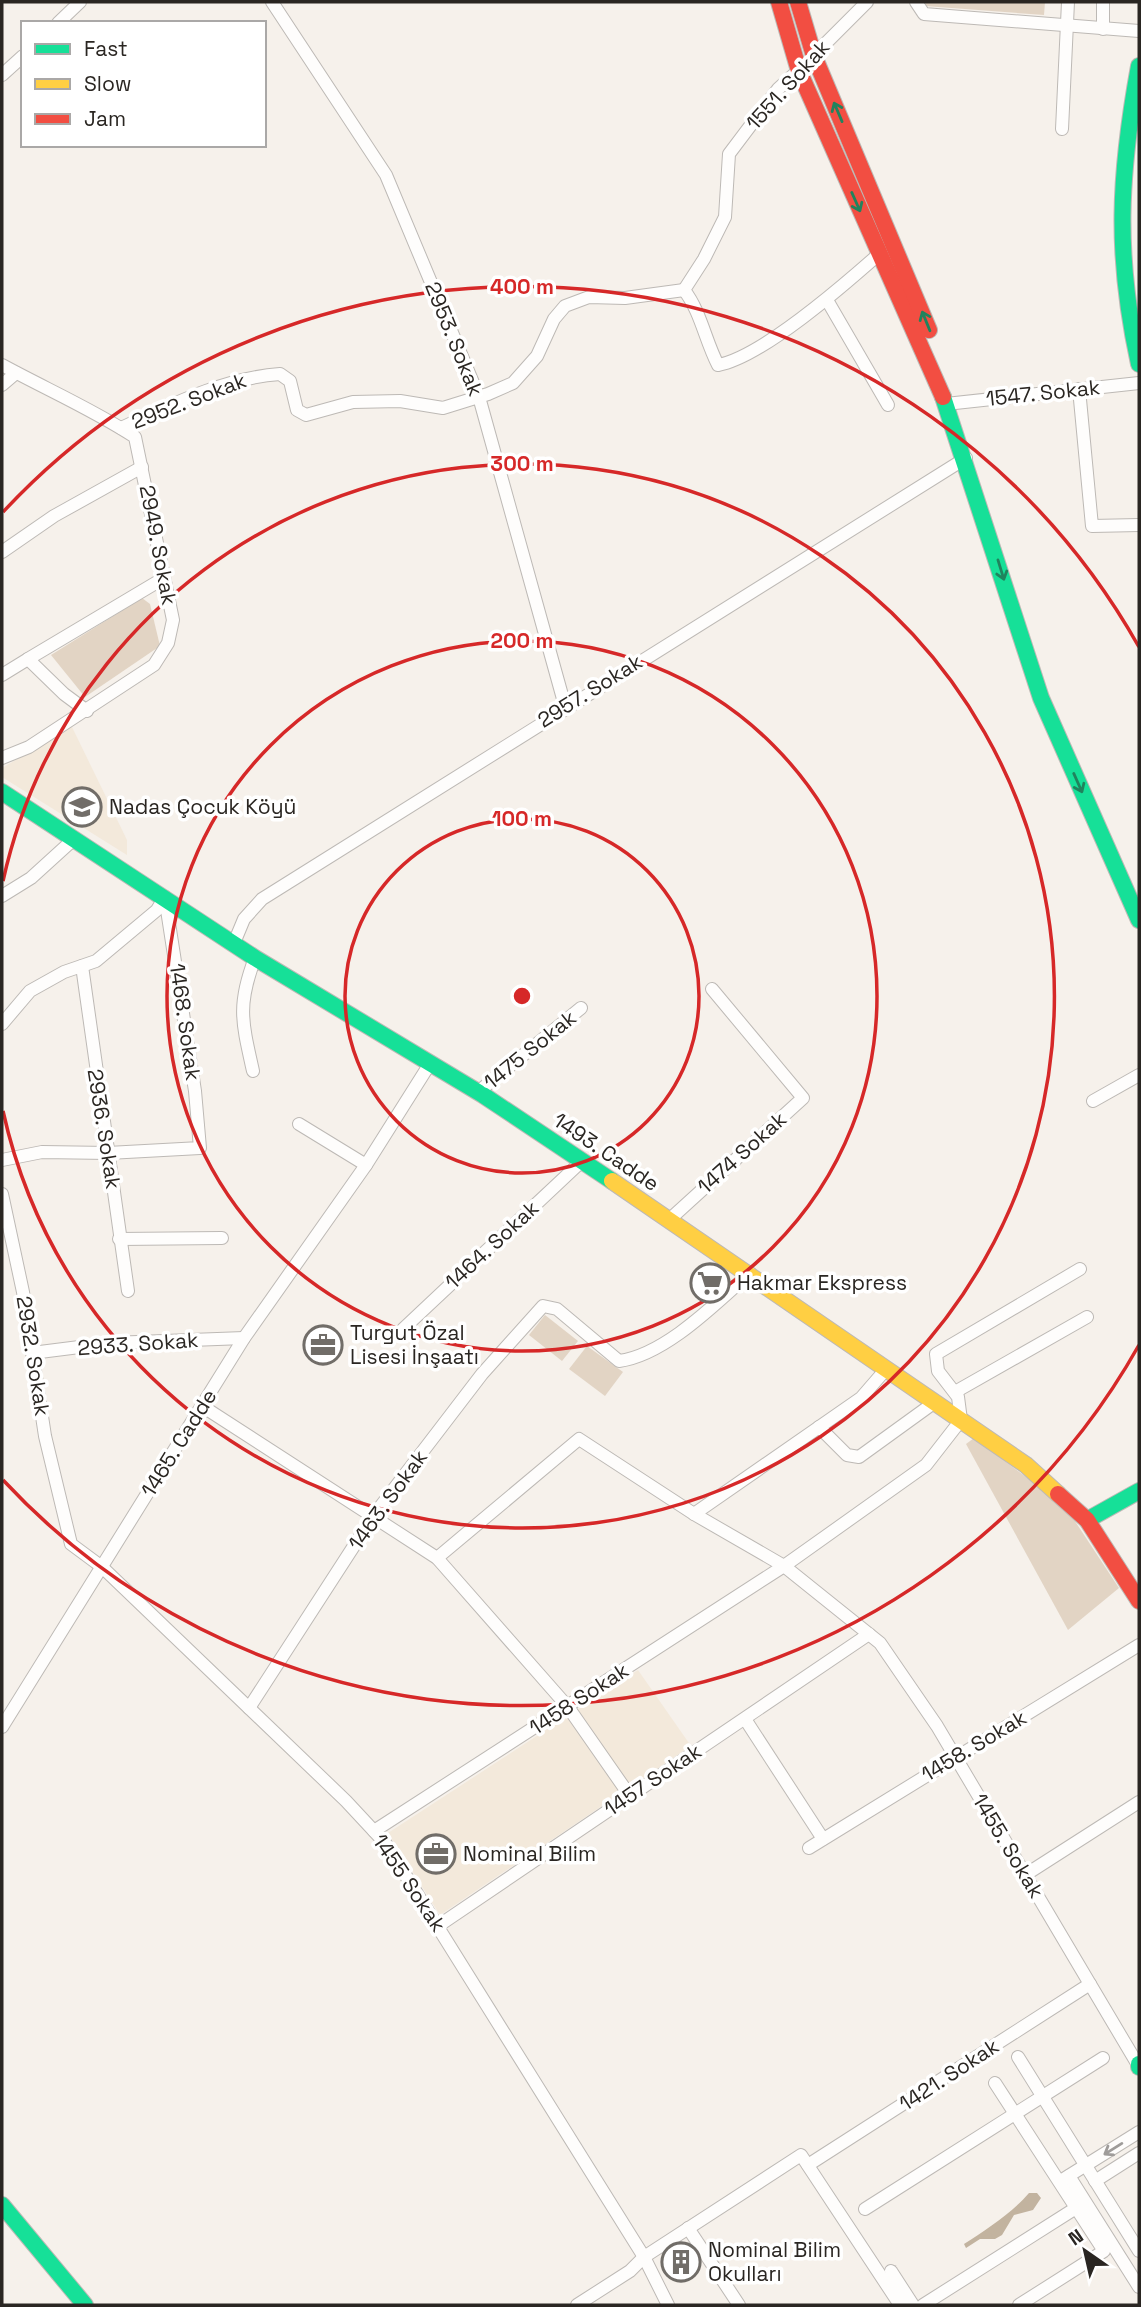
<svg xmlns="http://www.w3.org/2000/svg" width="1141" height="2307" viewBox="0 0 1141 2307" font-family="'Space Grotesk',sans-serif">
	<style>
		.built { fill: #f3e9db }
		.green { fill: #e2d4c4 }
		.water { fill: #c2b39f }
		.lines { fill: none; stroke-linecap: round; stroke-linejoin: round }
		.street-casing { stroke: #bdb9b5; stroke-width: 14 }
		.fast-casing { stroke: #bdb9b5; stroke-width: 18 }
		.slow-casing { stroke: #bdb9b5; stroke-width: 18 }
		.jam-casing { stroke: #bdb9b5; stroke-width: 18 }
		.street { stroke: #fefdfc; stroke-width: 12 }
		.fast { stroke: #16e098; stroke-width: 16 }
		.slow { stroke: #ffcf43; stroke-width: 16 }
		.jam { stroke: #f24e42; stroke-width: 16 }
		.oneway { stroke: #20835d }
		.oneway2 { stroke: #9f9c9a }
		.ring { fill: none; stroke: #d62828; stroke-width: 3.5 }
		.labels { text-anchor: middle; stroke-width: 7; stroke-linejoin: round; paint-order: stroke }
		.street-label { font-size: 21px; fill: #2a2622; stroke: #fff }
		.poi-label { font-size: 21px; fill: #2a2622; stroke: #fff; text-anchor: start }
		.centre { fill: #d62828; stroke: #fff; stroke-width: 3.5 }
		.ring-label { font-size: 21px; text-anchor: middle; font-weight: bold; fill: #d62828; stroke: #fff; stroke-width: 7; stroke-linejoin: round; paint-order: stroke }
	</style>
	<rect width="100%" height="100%" fill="#f6f1eb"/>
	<g class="built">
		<polygon points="72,727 127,840 127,855 2,777 2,768"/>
		<polygon points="638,1670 691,1746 440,1915 388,1833"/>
	</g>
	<g class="green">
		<polygon points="926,2 1045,2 1044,15 925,6"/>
		<polygon points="142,598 150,604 160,646 85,697 51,655"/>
		<polygon points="545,1315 578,1341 562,1361 529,1335"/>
		<polygon points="587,1346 623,1372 605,1396 569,1369"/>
		<polygon points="974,1438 1065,1506 1119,1588 1068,1630 966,1444"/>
	</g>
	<path class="water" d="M 1029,2193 L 1037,2193 L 1041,2198 L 1033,2210 L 1014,2215 L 1002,2235 L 995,2239 L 980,2239 L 966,2248 L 964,2244 C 986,2230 1013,2212 1029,2193 Z"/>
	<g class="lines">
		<g class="street-casing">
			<g id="street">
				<polyline points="272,2 386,175 479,397 565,706"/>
				<polyline points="916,2 924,14 1139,31"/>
				<polyline points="1103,2 1103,29"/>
				<polyline points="58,23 80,2"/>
				<polyline points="813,56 867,2"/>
				<path d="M 800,69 L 778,89 L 729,154 L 725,217 L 704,259 L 684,290 C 701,312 705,340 718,365 C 762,357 844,285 879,254"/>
				<polyline points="2,75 23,56"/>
				<polyline points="1062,129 1068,2"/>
				<polyline points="827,300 888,405"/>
				<path d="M 2,365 C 46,389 94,410 135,437 L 173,620 L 168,643 L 154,665 L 29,747 L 2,758"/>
				<polyline points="2,385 16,373"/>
				<polyline points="1079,389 1092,526 1139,525"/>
				<polyline points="946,404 1139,383"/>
				<path d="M 121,428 C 171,405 224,378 280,374 L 290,381 L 297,410 L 306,415 L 353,402 L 400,401 L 443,408 L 488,394 L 513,383 L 537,356 L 554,319 L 565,306 L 589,297 L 625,298 L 684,290"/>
				<polyline points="2,552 54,516 142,467"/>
				<polyline points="2,675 28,659"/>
				<polyline points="87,711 64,694 28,659 164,578"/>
				<polyline points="2,896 31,878 75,838"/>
				<polyline points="234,943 244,919 262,899 966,458"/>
				<polyline points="82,966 128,1291"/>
				<polyline points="2,1024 30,991 64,972 96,961 157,910 165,897"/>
				<path d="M 253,1071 C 242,1022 237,1005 255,958"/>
				<polyline points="478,1092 581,1008"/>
				<polyline points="1093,1101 1139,1075"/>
				<polyline points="299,1124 366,1165 431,1062"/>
				<polyline points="2,1160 42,1152 108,1153 200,1148 195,1091 165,897"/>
				<polyline points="2,1194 23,1292 45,1436 71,1544 102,1567 346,1801 386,1844 644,2257 668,2305"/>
				<polyline points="669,1220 803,1098 712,989"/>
				<polyline points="119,1239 222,1238"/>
				<polyline points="403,1329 582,1161"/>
				<polyline points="32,1353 111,1343 244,1338"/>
				<polyline points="955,1392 1087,1317"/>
				<polyline points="202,1406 437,1558 568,1707 630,1796"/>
				<polyline points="819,1427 847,1455 859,1457 935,1402"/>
				<polyline points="694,1514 861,1398 887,1368"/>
				<polyline points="437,1558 579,1439 694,1514 784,1566 880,1643 937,1726 1138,2065"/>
				<path d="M 249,1708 L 374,1515 L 482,1374 L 543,1306 L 557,1309 L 619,1361 C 665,1355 715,1304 750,1273"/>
				<polyline points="745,1719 823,1839"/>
				<polyline points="2,1727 244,1338 366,1165"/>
				<polyline points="374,1831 784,1566 926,1465 961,1420 958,1397 938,1371 936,1354 1080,1269"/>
				<polyline points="809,1848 1139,1645"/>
				<polyline points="1025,1875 1139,1802"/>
				<polyline points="438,1926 869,1634"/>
				<polyline points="1018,2057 1139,2251"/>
				<polyline points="995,2083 1104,2251 1019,2305"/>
				<polyline points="808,2165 1090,1984"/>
				<polyline points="1069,2176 1139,2287"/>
				<polyline points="1062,2180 1139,2132"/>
				<polyline points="1095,2181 1139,2153"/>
				<polyline points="865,2209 1103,2058"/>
				<polyline points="688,2228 739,2305"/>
				<polyline points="891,2271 913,2305"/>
				<polyline points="577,2305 630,2271 644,2257 801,2155 900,2305"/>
				<polyline points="923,2305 1076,2208"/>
			</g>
		</g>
		<g class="fast-casing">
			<g id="fast">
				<path d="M 1139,66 C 1119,175 1115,255 1139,364"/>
				<polyline points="943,397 1041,698 1139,920"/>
				<polyline points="2,792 255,958 483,1095 612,1181"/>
				<polyline points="1087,1520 1139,1491"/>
				<polyline points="1139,2064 1139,2067"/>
				<polyline points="2,2205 85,2305"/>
			</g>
		</g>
		<g class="slow-casing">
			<polyline id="slow" points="612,1181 1026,1465 1058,1494"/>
		</g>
		<g class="jam-casing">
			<g id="jam">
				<polyline points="779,2 799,71 943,397"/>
				<polyline points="798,2 814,56 929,330"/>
				<polyline points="1058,1494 1087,1520 1139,1601"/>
			</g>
		</g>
		<use href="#street" class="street"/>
		<use href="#fast" class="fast"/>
		<use href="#slow" class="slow"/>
		<use href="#jam" class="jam"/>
	</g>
	<defs><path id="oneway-shaft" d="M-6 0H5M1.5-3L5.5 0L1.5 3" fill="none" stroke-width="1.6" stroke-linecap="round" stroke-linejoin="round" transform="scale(1.75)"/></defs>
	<g class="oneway">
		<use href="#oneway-shaft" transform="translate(838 112) rotate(-113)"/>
		<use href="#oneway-shaft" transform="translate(856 202) rotate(66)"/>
		<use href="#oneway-shaft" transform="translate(926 321) rotate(-112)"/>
		<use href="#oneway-shaft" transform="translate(1001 570) rotate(73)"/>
		<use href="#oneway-shaft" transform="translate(1078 783) rotate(66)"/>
	</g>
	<use class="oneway2" href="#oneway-shaft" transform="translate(1113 2149) rotate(148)"/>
	<g class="ring">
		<circle cx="522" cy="996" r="177"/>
		<circle cx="522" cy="996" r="355"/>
		<path d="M3 881A532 532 0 1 1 3 1111"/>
		<path d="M1139 1345A709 709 0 0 1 3 1480M3 512A709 709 0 0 1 1139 647"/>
	</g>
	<defs>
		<g id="school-ring" transform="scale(2.0125)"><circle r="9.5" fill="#fff" stroke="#716d68" stroke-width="1.5"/><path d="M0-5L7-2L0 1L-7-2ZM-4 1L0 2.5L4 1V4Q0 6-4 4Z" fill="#716d68"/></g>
		<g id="supermarket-ring" transform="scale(2.0125)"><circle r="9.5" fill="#fff" stroke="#716d68" stroke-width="1.5"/><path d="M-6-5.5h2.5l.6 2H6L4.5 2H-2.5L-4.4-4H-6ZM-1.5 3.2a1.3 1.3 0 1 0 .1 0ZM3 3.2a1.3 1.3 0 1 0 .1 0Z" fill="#716d68"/></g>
		<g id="office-ring" transform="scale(2.0125)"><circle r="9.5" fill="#fff" stroke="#716d68" stroke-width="1.5"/><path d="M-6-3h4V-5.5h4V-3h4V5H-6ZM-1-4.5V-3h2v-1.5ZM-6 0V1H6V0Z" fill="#716d68"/></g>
		<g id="building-ring" transform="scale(2.0125)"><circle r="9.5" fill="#fff" stroke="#716d68" stroke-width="1.5"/><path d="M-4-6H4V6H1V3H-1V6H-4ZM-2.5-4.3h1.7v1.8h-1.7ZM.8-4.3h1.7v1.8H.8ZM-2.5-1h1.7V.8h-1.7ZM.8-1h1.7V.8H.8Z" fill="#716d68"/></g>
	</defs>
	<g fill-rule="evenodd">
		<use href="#school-ring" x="82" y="807"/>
		<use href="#supermarket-ring" x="710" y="1283"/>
		<use href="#office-ring" x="323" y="1345"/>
		<use href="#office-ring" x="436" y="1854"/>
		<use href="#building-ring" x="681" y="2262"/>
	</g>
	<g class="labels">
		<g class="street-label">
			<text transform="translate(788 85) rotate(-48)" y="7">1551. Sokak</text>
			<text transform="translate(454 339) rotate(68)" y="7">2953. Sokak</text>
			<text transform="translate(1043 393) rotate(-6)" y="7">1547. Sokak</text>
			<text transform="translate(189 401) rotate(-21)" y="7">2952. Sokak</text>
			<text transform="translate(158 545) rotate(79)" y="7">2949. Sokak</text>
			<text transform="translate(590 691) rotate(-32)" y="7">2957. Sokak</text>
			<text transform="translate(185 1022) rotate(82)" y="7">1468. Sokak</text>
			<text transform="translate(530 1050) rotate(-39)" y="7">1475 Sokak</text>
			<text transform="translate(104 1129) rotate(81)" y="7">2936. Sokak</text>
			<text transform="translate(606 1152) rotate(34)" y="7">1493. Cadde</text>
			<text transform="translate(742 1153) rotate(-42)" y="7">1474 Sokak</text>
			<text transform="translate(492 1245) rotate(-43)" y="7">1464. Sokak</text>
			<text transform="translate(138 1344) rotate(-4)" y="7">2933. Sokak</text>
			<text transform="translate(33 1356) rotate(81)" y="7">2932. Sokak</text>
			<text transform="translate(179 1443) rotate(-58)" y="7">1465. Cadde</text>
			<text transform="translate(388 1500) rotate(-54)" y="7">1463. Sokak</text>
			<text transform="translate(579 1699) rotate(-33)" y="7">1458 Sokak</text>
			<text transform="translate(974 1746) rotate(-31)" y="7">1458. Sokak</text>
			<text transform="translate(653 1780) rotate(-34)" y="7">1457 Sokak</text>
			<text transform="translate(1008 1846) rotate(59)" y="7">1455. Sokak</text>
			<text transform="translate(409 1883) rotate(56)" y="7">1455 Sokak</text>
			<text transform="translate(949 2075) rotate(-33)" y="7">1421. Sokak</text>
		</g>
		<g class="poi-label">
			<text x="109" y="814">Nadas Çocuk Köyü</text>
			<text x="737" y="1290">Hakmar Ekspress</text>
			<text x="350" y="1340">Turgut Özal<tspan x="350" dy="24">Lisesi İnşaatı</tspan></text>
			<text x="463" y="1861">Nominal Bilim</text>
			<text x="708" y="2257">Nominal Bilim<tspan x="708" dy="24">Okulları</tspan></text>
		</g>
	</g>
	<circle cx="522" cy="996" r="10" class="centre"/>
	<g class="ring-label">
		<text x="522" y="294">400 m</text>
		<text x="522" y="471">300 m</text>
		<text x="522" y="648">200 m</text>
		<text x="522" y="826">100 m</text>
	</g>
	<rect width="1141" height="2307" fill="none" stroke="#2a2622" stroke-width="7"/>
	<rect x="21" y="21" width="245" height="126" fill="#ffffff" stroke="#aaa8a7" stroke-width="2"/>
	<rect x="35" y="44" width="35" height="10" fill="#16e098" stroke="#aaa8a7" stroke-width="2"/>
	<text x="84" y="56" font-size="21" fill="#2a2622">Fast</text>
	<rect x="35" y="79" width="35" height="10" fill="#ffcf43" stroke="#aaa8a7" stroke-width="2"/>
	<text x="84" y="91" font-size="21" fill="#2a2622">Slow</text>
	<rect x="35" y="114" width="35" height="10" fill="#f24e42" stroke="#aaa8a7" stroke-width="2"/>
	<text x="84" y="126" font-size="21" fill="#2a2622">Jam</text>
	<g transform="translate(1085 2251) rotate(326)" stroke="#ffffff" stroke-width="5" paint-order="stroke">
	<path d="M0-5L12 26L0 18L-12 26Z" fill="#2a2622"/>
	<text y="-10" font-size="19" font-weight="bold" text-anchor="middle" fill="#2a2622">N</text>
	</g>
</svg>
